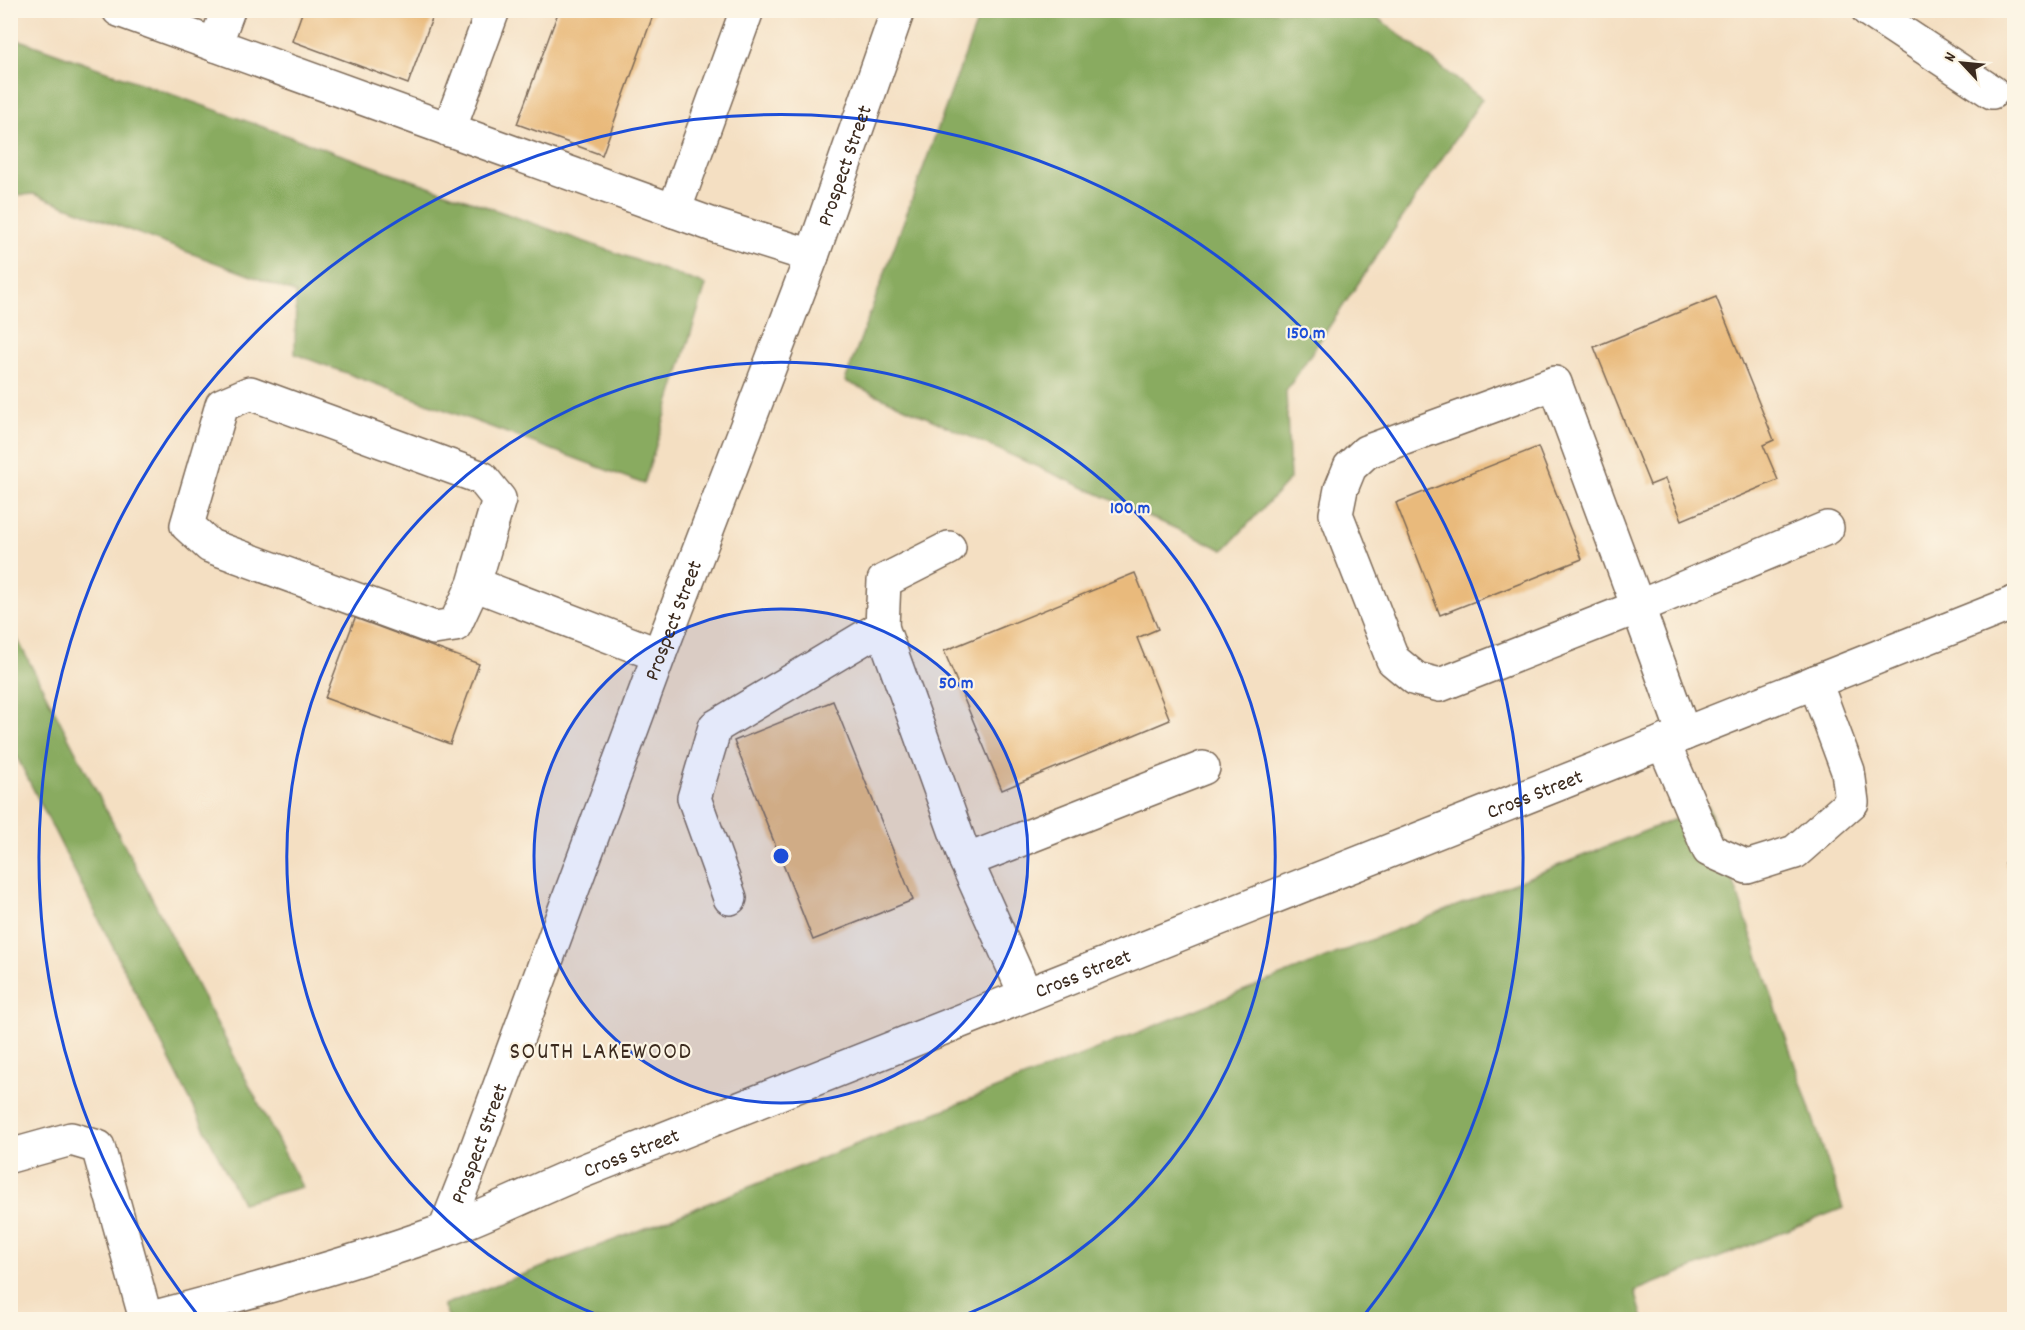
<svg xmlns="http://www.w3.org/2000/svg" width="2025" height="1330" viewBox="0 0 2025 1330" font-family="Dekko,sans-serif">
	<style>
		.forest { fill: #89ab60; stroke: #626a3f; stroke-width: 1.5 }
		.building { fill: #e9ba7b }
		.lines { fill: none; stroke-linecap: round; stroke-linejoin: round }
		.minor-casing { stroke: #7c6957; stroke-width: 36 }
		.major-casing { stroke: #7c6957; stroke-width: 36 }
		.minor { stroke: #fff; stroke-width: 33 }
		.major { stroke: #fff; stroke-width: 33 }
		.ring { fill: none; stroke: #1d4ed8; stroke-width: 3 }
		.labels { text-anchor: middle; stroke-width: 4.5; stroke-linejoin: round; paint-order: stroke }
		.street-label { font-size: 21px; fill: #3b2a1e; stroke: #fcf5e5 }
		.quarter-label { font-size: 24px; letter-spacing: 1.5px; fill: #3b2a1e; stroke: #fcf5e5 }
		.centre { fill: #1d4ed8; stroke: #fcf5e5; stroke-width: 3 }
		.ring-label { font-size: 18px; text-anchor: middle; font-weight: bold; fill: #1d4ed8; stroke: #fcf5e5; stroke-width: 4.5; stroke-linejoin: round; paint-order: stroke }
	</style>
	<rect width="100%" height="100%" fill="#fcf5e5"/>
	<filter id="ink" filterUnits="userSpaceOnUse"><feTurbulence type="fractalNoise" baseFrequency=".0167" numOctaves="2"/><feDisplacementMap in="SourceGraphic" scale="12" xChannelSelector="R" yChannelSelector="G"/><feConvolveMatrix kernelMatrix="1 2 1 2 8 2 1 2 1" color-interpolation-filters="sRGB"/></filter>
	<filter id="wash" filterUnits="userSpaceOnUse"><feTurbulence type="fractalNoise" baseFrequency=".008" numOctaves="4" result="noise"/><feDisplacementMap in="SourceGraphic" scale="24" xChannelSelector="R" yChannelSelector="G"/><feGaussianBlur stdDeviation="1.35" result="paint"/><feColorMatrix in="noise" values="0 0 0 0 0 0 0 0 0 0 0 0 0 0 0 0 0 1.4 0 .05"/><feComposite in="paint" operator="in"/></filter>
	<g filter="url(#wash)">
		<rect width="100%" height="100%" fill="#f4dfc2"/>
		<g class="forest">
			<polygon points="981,11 1369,11 1482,99 1286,391 1290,479 1224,550 845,381"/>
			<polygon points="11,37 706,285 644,484 295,354 296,293 34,194 11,196"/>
			<polygon points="11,627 302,1187 242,1203 11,745"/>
			<polygon points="1708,806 1843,1208 1635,1291 1643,1319 450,1320 443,1305 656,1224"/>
		</g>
		<g id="blocks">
			<g class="building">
				<polygon points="303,10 435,10 408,84 292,41"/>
				<polygon points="559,10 655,10 602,155 517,124"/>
				<polygon points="1716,297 1774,440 1763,445 1778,480 1682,520 1665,479 1650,485 1594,347"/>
				<polygon points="1538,447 1582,559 1440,615 1396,503"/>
				<polygon points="1135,573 1158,629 1137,638 1170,720 1002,790 944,651"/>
				<polygon points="355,618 479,664 450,744 325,698"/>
				<polygon points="833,701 913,900 813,940 734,741"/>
				<polygon points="2014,859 2014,884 2005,863"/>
			</g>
		</g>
	</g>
	<g filter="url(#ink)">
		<use href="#blocks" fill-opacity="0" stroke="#7c6957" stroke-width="1.5"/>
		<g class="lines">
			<g class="minor-casing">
				<g id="minor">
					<polyline points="119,10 716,226 812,256"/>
					<polyline points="1868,10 1992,92"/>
					<polyline points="215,45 228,10"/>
					<polyline points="449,130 493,10"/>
					<polyline points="674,211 747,10"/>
					<polygon points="1555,383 1638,607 1440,685 1416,679 1393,660 1336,514 1341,489 1350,467 1366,452"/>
					<polyline points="474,584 499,499 482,478 250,393 222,405 187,525 210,546 434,628 455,625 474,584 659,655"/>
					<polyline points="882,627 884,581 949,548"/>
					<polyline points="1684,734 1638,607 1827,528"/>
					<polyline points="1663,742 1709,850 1747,867 1795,852 1852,802 1848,771 1815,682"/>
					<polyline points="966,861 1203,768"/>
					<polyline points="730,898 694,798 715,727 882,627 966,861 1026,995"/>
					<polyline points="10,1156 71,1139 98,1147 146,1319"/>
					<path id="s1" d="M 445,1230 L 471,1164 L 659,655 L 812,256 L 898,10"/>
				</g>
			</g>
			<g class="major-casing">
				<g id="major">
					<path id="s2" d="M 144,1320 C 244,1294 345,1266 443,1231 C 488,1214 533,1192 578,1173 L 2014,603"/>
				</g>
			</g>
			<use href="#minor" class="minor"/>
			<use href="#major" class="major"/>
		</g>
	</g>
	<circle cx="781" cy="856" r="247" fill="#1d4ed8" fill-opacity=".12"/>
	<g class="ring">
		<circle cx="781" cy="856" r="247"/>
		<path d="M608 1319A494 494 0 1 1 954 1319"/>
		<path d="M200 1318A742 742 0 1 1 1362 1318"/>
	</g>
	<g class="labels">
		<g class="street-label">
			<text dy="7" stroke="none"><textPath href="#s1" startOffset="1137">Prospect Street</textPath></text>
			<text dy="7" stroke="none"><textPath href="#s1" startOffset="651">Prospect Street</textPath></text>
			<text dy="7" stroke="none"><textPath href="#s2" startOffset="1488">Cross Street</textPath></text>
			<text dy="7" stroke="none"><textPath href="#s2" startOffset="1002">Cross Street</textPath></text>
			<text dy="7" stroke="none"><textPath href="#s1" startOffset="93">Prospect Street</textPath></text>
			<text dy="7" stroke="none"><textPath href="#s2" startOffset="516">Cross Street</textPath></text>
		</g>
		<g class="quarter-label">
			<text x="601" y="1058">SOUTH LAKEWOOD</text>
		</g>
	</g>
	<circle cx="781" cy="856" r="9" class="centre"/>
	<g class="ring-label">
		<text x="1306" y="338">150 m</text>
		<text x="1130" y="513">100 m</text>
		<text x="956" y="688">50 m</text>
	</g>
	<rect width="2025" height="1330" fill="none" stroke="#fcf5e5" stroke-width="36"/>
	<g transform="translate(1962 63) rotate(296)" stroke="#fcf5e5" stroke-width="4.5" paint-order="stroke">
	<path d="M0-4.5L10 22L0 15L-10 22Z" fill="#3b2a1e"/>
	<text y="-9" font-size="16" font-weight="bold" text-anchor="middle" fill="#3b2a1e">N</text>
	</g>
</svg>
